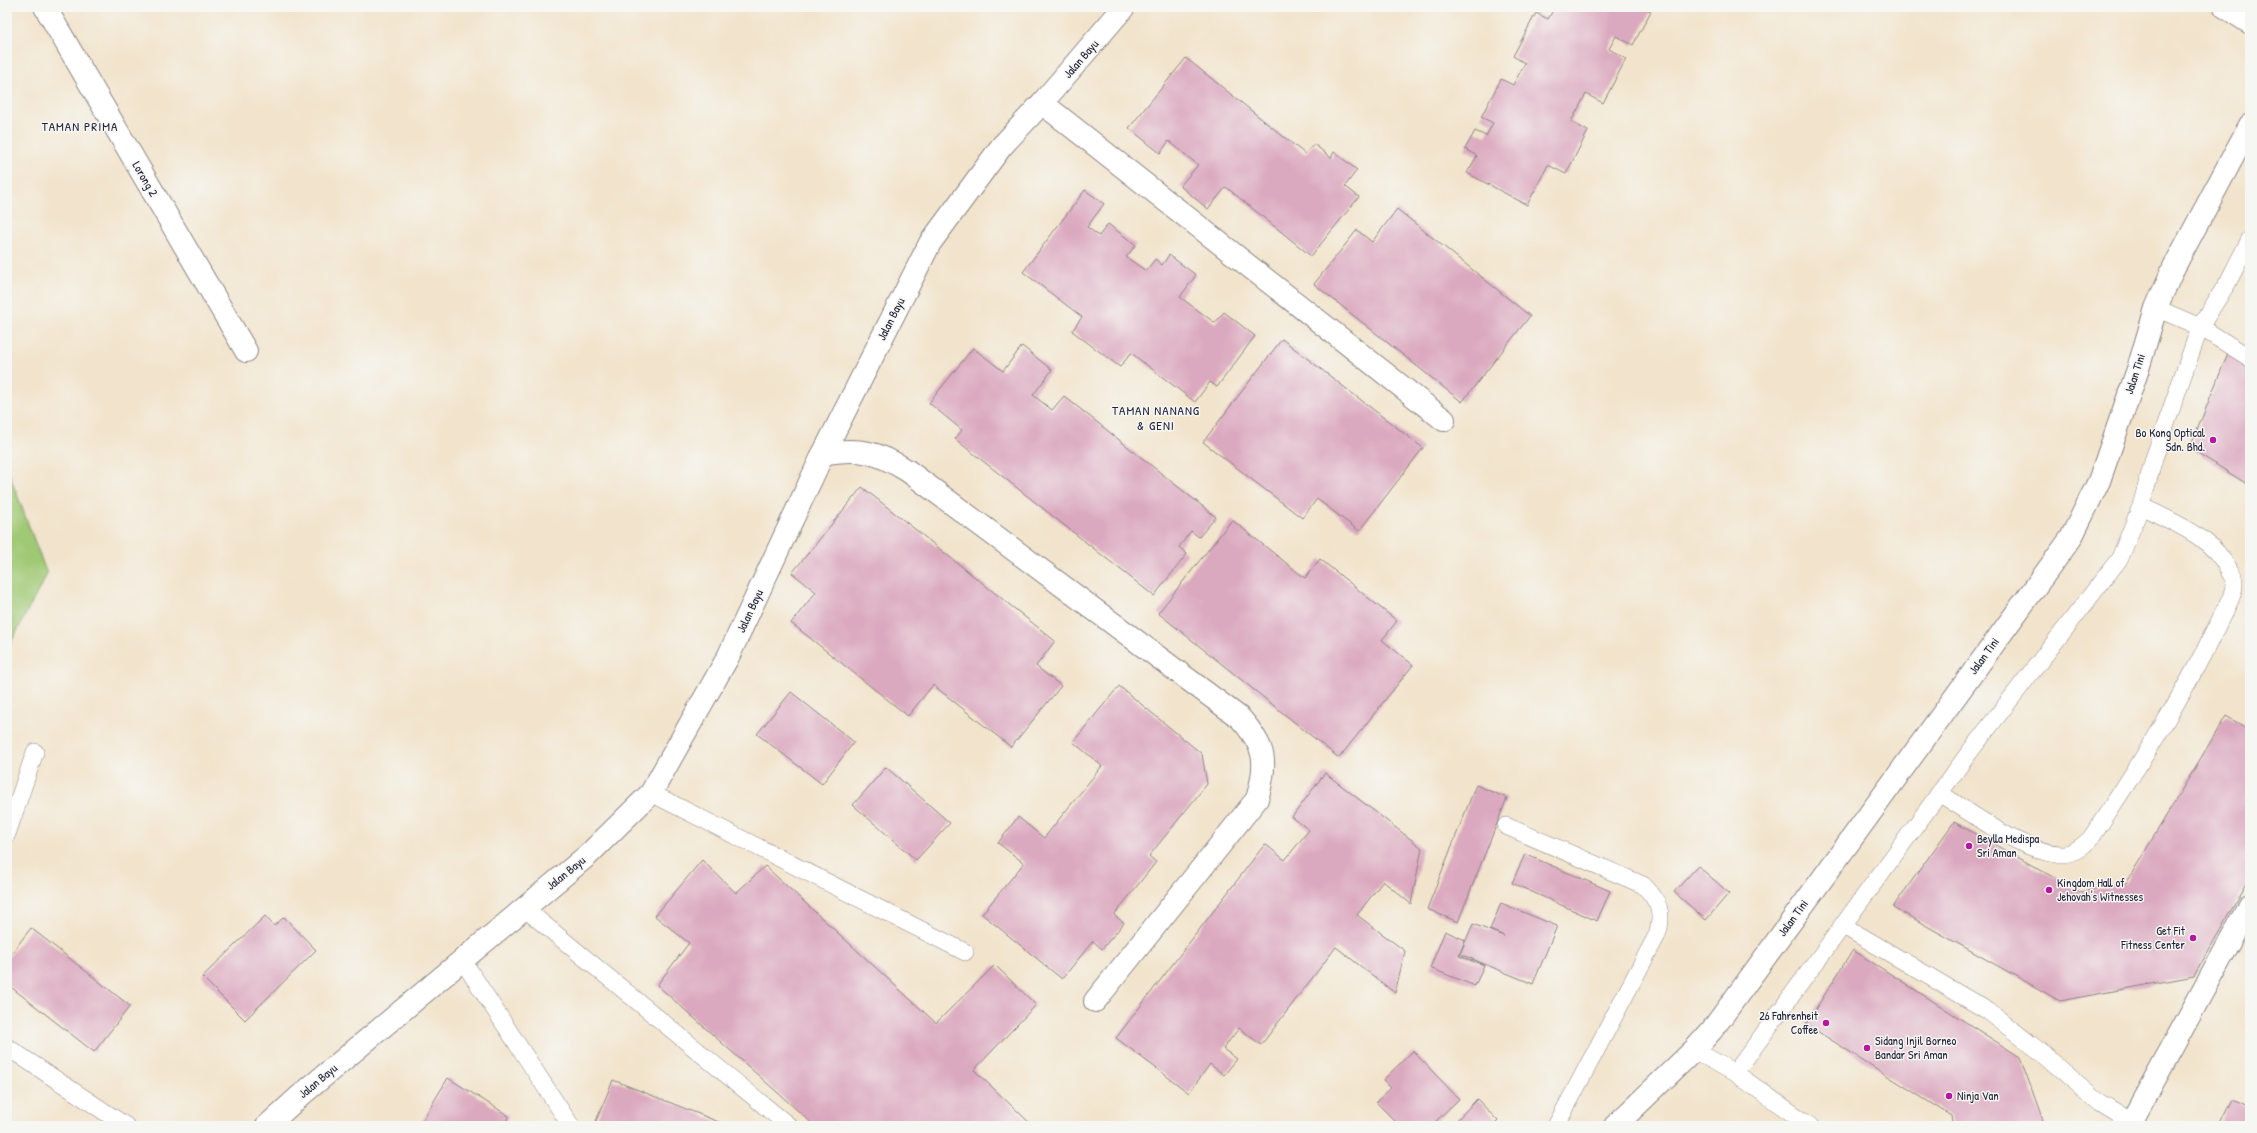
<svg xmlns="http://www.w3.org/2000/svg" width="2257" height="1133" viewBox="0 0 2257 1133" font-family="'Patrick Hand',sans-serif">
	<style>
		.green { fill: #a0c975; stroke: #617658 }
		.building { fill: #dba9bf }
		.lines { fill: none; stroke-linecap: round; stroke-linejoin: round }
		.service-casing { stroke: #8a8384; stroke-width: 18 }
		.minor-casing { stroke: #8a8384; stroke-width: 24 }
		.tertiary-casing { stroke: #8a8384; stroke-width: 24 }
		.service { stroke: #fff; stroke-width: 17 }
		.minor { stroke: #fff; stroke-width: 22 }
		.tertiary { stroke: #fff; stroke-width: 22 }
		.poi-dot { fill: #b5179e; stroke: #f6f6f2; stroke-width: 1.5 }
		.labels { text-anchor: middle; stroke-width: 3; stroke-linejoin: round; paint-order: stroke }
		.street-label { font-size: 12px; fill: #22223b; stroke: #f6f6f2 }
		.poi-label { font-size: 12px; fill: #22223b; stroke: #f6f6f2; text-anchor: start }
		.neighbourhood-label { font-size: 13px; letter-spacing: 1px; fill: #22223b; stroke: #f6f6f2 }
	</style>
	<rect width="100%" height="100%" fill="#f6f6f2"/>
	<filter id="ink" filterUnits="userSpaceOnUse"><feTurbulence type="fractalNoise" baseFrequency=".025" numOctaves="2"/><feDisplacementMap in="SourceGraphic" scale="8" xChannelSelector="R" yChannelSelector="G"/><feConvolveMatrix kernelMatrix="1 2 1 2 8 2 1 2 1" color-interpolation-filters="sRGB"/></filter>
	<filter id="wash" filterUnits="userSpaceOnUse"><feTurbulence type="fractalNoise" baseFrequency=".012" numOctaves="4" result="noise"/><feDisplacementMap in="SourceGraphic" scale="16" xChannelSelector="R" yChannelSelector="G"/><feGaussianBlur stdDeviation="0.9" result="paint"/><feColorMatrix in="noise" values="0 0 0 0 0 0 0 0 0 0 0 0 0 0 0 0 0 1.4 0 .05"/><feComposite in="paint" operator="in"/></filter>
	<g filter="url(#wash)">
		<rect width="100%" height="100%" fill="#f2e4cc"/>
		<polygon class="green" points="7,468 47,574 7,650"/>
		<g id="blocks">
			<g class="building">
				<polygon points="1555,7 1643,7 1651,11 1633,45 1616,36 1609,49 1626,59 1603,103 1586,94 1571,122 1588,131 1566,174 1548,165 1527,205 1467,173 1477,156 1465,149 1475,131 1486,136 1493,123 1481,117 1501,79 1513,85 1525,63 1513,56 1536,13 1548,19"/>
				<polygon points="1186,58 1305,154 1314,144 1331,158 1334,152 1357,170 1345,186 1359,197 1311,256 1226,187 1208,209 1180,186 1198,165 1169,141 1160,153 1129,128"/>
				<polygon points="1085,190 1104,204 1087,227 1099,236 1108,224 1136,245 1126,257 1146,271 1155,259 1162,265 1169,255 1196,275 1180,297 1215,323 1224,312 1255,336 1217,387 1210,382 1195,402 1131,353 1120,367 1072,331 1082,317 1023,272"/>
				<polygon points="1397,209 1530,316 1462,402 1314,284 1357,230 1372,242"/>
				<polygon points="1282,339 1423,448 1359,531 1317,499 1302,518 1203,442"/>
				<polygon points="1022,346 1052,370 1033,395 1052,410 1064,396 1216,517 1199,537 1191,531 1179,547 1187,554 1154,596 955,439 962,430 929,403 973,348 1003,371"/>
				<polygon points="2228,353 2250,368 2250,486 2190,448"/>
				<polygon points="862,487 1055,641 1036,666 1061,686 1011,747 933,685 908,716 791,623 816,592 792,573"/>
				<polygon points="1232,520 1305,578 1320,559 1397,621 1382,640 1413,665 1339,758 1158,613"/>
				<polygon points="1119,686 1202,754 1207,784 1149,856 1156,862 1114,915 1124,923 1102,949 1093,941 1062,979 982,914 1024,863 998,843 1018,817 1044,838 1102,766 1073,742"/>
				<polygon points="791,692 854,742 822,784 757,734"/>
				<polygon points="2226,716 2250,730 2250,878 2194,976 2060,1001 1893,907 1954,822 2080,892 2126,883"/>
				<polygon points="886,767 950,823 916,860 853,805"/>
				<polygon points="1325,773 1422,848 1411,904 1383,881 1357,915 1405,951 1395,993 1336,947 1261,1045 1239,1028 1223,1049 1237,1059 1224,1075 1210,1064 1189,1093 1116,1038 1265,844 1285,860 1309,830 1292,817"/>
				<polygon points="1476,785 1507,798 1458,922 1427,909"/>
				<polygon points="1525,854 1610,891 1597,921 1512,883"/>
				<polygon points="702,860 736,893 765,866 936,1023 995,965 1036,1005 974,1070 1033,1126 815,1126 657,985 689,943 655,916"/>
				<polygon points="1698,866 1729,893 1706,920 1674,892"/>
				<polygon points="1501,903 1557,926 1533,984 1460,954 1473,924 1504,936 1490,930"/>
				<polygon points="265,916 274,926 284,917 316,950 245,1020 202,977"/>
				<polygon points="31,928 130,1006 94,1052 7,984 7,959"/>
				<polygon points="1445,931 1465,940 1459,956 1484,965 1475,986 1430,968"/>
				<polygon points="1853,950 2020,1057 2045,1126 1953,1126 1951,1116 1806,1024"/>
				<polygon points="1413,1051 1459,1099 1431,1126 1400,1126 1376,1102 1391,1088 1383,1080"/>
				<polygon points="448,1078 509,1116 503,1126 419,1126"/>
				<polygon points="613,1080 729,1126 594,1126"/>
				<polygon points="1477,1099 1498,1121 1493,1126 1461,1126 1456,1121"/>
				<polygon points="2231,1099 2250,1108 2250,1126 2218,1126"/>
			</g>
		</g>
	</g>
	<g filter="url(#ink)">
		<use href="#blocks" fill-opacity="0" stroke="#8a8384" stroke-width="1"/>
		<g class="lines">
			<g class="service-casing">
				<g id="service">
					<polyline points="2156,308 2200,327 2250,358"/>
					<polyline points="651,793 965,952"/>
					<path d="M 1939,793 C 1970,812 2027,855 2063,854 C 2074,854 2083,846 2091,838 C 2137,769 2182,699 2218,624 C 2223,612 2235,596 2234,582 C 2234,579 2231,574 2229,571 C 2214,537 2172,522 2141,506"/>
					<path d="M 1506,826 L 1643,885 C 1659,900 1664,914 1657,935 L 1556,1126"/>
					<polyline points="7,834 35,752"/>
					<polyline points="524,908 789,1126"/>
					<polyline points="1842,925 1988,1011 2042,1053 2100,1103 2131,1122"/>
					<polyline points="463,961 571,1126"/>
					<polyline points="7,1047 126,1126"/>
					<polyline points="1694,1050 1735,1073 1810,1126"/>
					<polyline points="1735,1073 1971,750 2120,558 2141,506 2154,458 2200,327 2228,282 2250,239"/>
				</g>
			</g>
			<g class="minor-casing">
				<g id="minor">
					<polyline points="45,7 246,351"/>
					<polyline points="2225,7 2250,23"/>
					<polyline points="1042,103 1444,420"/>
					<path d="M 823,454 C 859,447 878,452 908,471 L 1240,718 C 1266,747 1268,762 1257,799 L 1095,1001"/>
					<polyline points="1615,1126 1694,1050 1712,1030 2071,538 2099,481 2138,369 2156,308 2174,267 2250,125"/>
					<polyline points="2129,1126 2250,905"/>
				</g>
			</g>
			<g class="tertiary-casing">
				<polyline id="tertiary" points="267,1126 300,1096 588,855 651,793 728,657 823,454 930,243 1001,147 1042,103 1124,7"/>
			</g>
			<use href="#service" class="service"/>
			<use href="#minor" class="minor"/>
			<use href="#tertiary" class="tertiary"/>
		</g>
	</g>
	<g class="poi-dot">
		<circle cx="2213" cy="440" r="4"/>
		<circle cx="1969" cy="846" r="4"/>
		<circle cx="2049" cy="890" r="4"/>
		<circle cx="2193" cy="938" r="4"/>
		<circle cx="1826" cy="1023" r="4"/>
		<circle cx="1867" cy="1048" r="4"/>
		<circle cx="1949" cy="1096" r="4"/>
	</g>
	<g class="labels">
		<g class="street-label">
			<text transform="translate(1081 59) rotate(-49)" y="4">Jalan Bayu</text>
			<text transform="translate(145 179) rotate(60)" y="4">Lorong 2</text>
			<text transform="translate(891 319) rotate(-63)" y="4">Jalan Bayu</text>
			<text transform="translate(2135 374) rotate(-72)" y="4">Jalan Tini</text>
			<text transform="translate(750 611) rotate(-65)" y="4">Jalan Bayu</text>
			<text transform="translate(1984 656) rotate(-54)" y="4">Jalan Tini</text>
			<text transform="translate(566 873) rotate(-39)" y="4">Jalan Bayu</text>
			<text transform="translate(1793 918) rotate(-54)" y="4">Jalan Tini</text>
			<text transform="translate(318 1081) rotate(-40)" y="4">Jalan Bayu</text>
		</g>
		<g class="poi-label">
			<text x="2205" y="437" text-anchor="end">Bo Kong Optical<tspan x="2205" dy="14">Sdn. Bhd.</tspan></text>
			<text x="1977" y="843">Beylla Medispa<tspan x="1977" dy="14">Sri Aman</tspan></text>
			<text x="2057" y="887">Kingdom Hall of<tspan x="2057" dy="14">Jehovah's Witnesses</tspan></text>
			<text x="2185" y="935" text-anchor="end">Get Fit<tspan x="2185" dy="14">Fitness Center</tspan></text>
			<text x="1818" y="1020" text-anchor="end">26 Fahrenheit<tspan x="1818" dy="14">Coffee</tspan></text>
			<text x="1875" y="1045">Sidang Injil Borneo<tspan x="1875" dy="14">Bandar Sri Aman</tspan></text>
			<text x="1957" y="1100">Ninja Van</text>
		</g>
		<g class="neighbourhood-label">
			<text x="80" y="131">TAMAN PRIMA</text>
			<text x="1156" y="415">TAMAN NANANG<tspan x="1156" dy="15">&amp; GENI</tspan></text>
		</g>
	</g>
	<rect width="2257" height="1133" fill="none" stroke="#f6f6f2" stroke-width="24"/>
</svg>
